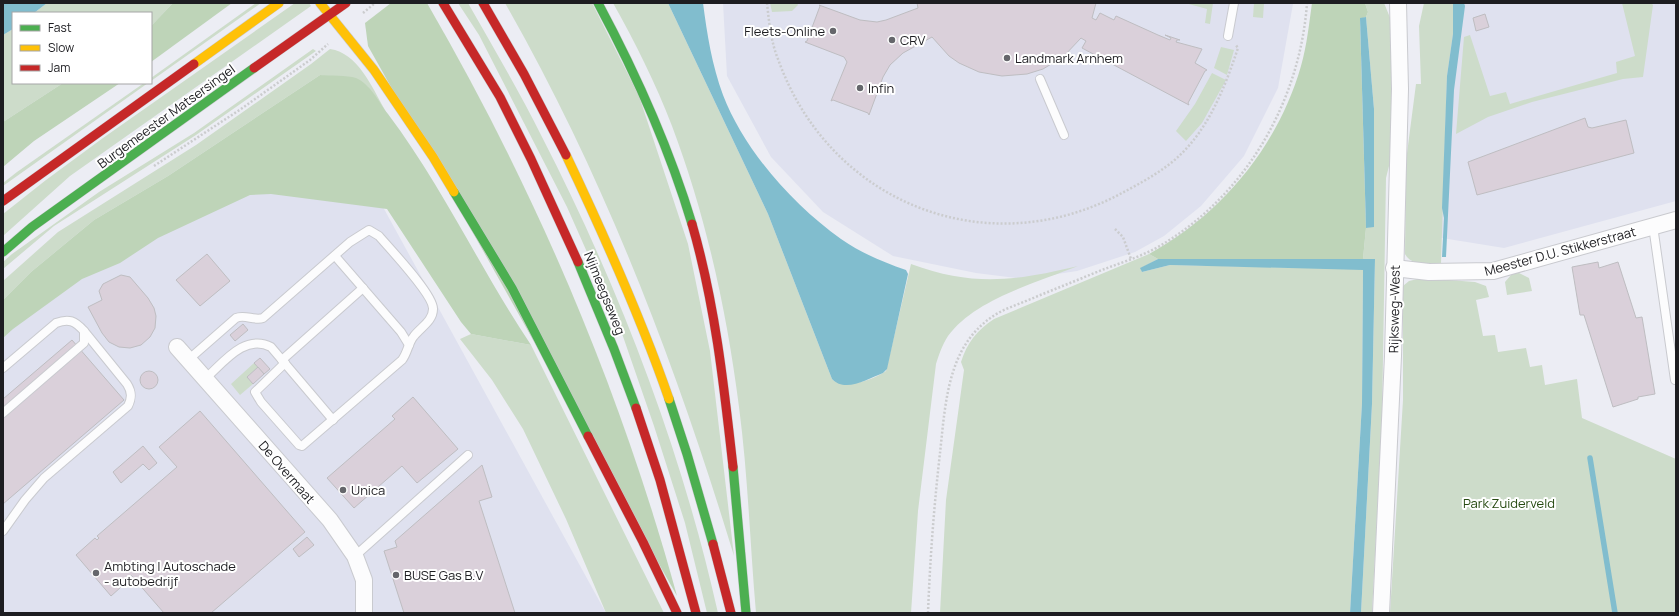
<svg xmlns="http://www.w3.org/2000/svg" width="1679" height="616" viewBox="0 0 1679 616" font-family="Manrope,sans-serif">
	<style>
		.built { fill: #dfe1ef }
		.green { fill: #cddcca }
		.forest { fill: #bed4b8 }
		.water { fill: #81bdce }
		.lines { fill: none; stroke-linecap: round; stroke-linejoin: round }
		.stream { stroke: #81bdce; stroke-width: 5.5 }
		.building { fill: #dad0da; stroke: #bebdc1 }
		.lane-casing { stroke: #c9cacf; stroke-width: 10 }
		.street-casing { stroke: #c9cacf; stroke-width: 18 }
		.fast-casing { stroke: #c9cacf; stroke-width: 10 }
		.slow-casing { stroke: #c9cacf; stroke-width: 10 }
		.jam-casing { stroke: #c9cacf; stroke-width: 10 }
		.path { stroke: #cbccce; stroke-width: 2.5; stroke-dasharray: 2 2; stroke-linecap: butt }
		.lane { stroke: #fcfcfd; stroke-width: 8 }
		.street { stroke: #fcfcfd; stroke-width: 16 }
		.fast { stroke: #4caf50; stroke-width: 9 }
		.slow { stroke: #ffc107; stroke-width: 9 }
		.jam { stroke: #c62828; stroke-width: 9 }
		.poi-dot { fill: #65666b; stroke: #fff; stroke-width: 1.5 }
		.labels { text-anchor: middle; stroke-width: 4; stroke-linejoin: round; paint-order: stroke }
		.poi-label { font-size: 13px; fill: #1d1d21; stroke: #fff; text-anchor: start }
		.street-label { font-size: 13px; fill: #1d1d21; stroke: #fff }
		.park-label { font-size: 13px; fill: #264a11; stroke: #fff }
	</style>
	<rect width="100%" height="100%" fill="#ecedf4"/>
	<g class="built">
		<polygon points="723,3 1293,3 1293,4 1278,88 1244,156 1201,206 1164,236 1135,252 1077,271 1024,279 976,273 893,256 823,212 771,157 727,76"/>
		<polygon points="1424,3 1676,3 1676,201 1504,248 1417,234 1438,119"/>
		<polygon points="322,96 606,613 3,613 3,308"/>
	</g>
	<g class="green">
		<polygon points="47,3 173,3 151,26 151,13 34,13"/>
		<polygon points="256,3 261,3 151,81 151,78"/>
		<polygon points="295,3 309,3 311,6 70,176 3,236 3,214 46,180 103,138"/>
		<path d="M 458,3 L 468,3 C 493,47 519,91 542,137 C 619,287 681,448 718,613 L 707,613 L 685,523 L 654,426 L 618,322 L 567,207 L 479,35 Z"/>
		<path d="M 505,3 L 592,3 L 639,96 L 688,244 L 710,351 L 734,556 C 676,365 605,178 505,3 Z"/>
		<path d="M 613,3 L 668,3 L 768,214 L 832,379 C 842,390 874,380 886,371 L 911,264 C 974,287 1015,281 1078,266 C 1036,283 975,299 948,336 C 942,345 939,355 936,364 L 918,511 L 911,613 L 756,613 C 750,544 748,475 739,407 C 727,312 706,216 672,126 C 656,84 635,42 613,3 Z"/>
		<polygon points="770,3 797,3 798,5 792,11 772,12"/>
		<polygon points="1185,3 1213,3 1210,24 1205,23 1207,9"/>
		<polygon points="1254,3 1264,3 1263,18 1253,17"/>
		<polygon points="1365,3 1384,3 1391,20 1393,77 1391,158 1386,178 1382,418 1372,613 1361,613 1372,404 1375,259 1363,259 1366,228 1374,226 1374,109 1366,17 1368,12"/>
		<path d="M 1424,3 L 1453,3 L 1453,34 L 1447,76 L 1441,264 C 1430,264 1411,266 1405,254 L 1406,161 L 1416,84 L 1421,84 L 1419,26 Z"/>
		<polygon points="1622,3 1651,3 1653,5 1643,77 1623,79 1532,102 1488,117 1456,134 1464,37 1470,35 1490,96 1506,92 1510,104 1617,73 1616,62 1635,56"/>
		<polygon points="13,29 13,83 63,83 3,122 3,35"/>
		<polygon points="1221,47 1234,50 1227,75 1214,68"/>
		<polygon points="313,49 316,51 196,135 54,226 3,269 3,262 12,254 99,192 194,133"/>
		<path d="M 330,49 C 358,53 372,87 385,110 L 367,86 L 320,75 L 168,176 L 94,220 L 31,272 L 3,300 L 3,281 L 58,232 L 196,145 L 311,64 Z"/>
		<polygon points="1212,73 1226,80 1202,123 1186,141 1176,131 1195,104"/>
		<polygon points="144,83 148,83 3,186 3,183 17,172"/>
		<path d="M 1149,254 L 1158,259 L 1141,268 L 1142,272 L 1170,265 L 1363,269 L 1362,403 L 1350,613 L 940,613 L 946,500 L 964,370 L 961,362 C 967,343 977,330 994,319 Z"/>
		<polygon points="1517,272 1529,278 1532,291 1507,295 1505,282 1511,275"/>
		<polygon points="1422,278 1475,282 1486,286 1489,297 1476,300 1483,336 1495,335 1498,352 1526,348 1530,367 1542,365 1545,385 1577,379 1582,418 1676,459 1676,613 1390,613 1403,400 1403,286 1409,281"/>
		<polygon points="471,334 531,345 664,613 606,613 566,519 523,429 492,380 460,339"/>
		<polygon points="254,363 258,367 247,377 253,384 240,395 231,384"/>
	</g>
	<g class="forest">
		<polygon points="173,3 232,3 151,62 151,26"/>
		<path d="M 391,3 L 427,3 C 535,189 620,388 677,596 L 368,46 L 365,23 Z"/>
		<path d="M 1312,3 L 1365,3 L 1368,12 L 1366,17 L 1360,19 L 1366,228 L 1363,259 L 1158,259 L 1149,254 C 1222,214 1278,146 1301,66 C 1307,45 1309,24 1312,3 Z"/>
		<path d="M 320,75 C 330,76 347,75 356,78 C 370,84 379,102 388,114 C 443,187 480,269 531,345 L 471,334 L 461,322 L 387,209 L 271,194 L 250,195 L 158,238 L 120,263 L 82,279 L 13,329 L 3,338 L 3,300 L 31,272 L 94,220 L 168,176 Z"/>
		<polygon points="63,83 120,83 34,141 3,167 3,122"/>
	</g>
	<g class="water">
		<polygon points="3,3 47,3 34,13 13,13 13,29 3,35"/>
		<path d="M 668,3 L 703,3 C 707,34 712,65 723,95 C 744,150 793,205 841,239 C 861,253 883,262 906,270 L 908,274 L 887,369 L 883,373 C 868,379 845,393 832,379 L 768,214 Z"/>
		<polygon points="1453,3 1464,3 1465,6 1454,90 1446,257 1442,257 1444,218 1442,208 1447,76 1453,34"/>
		<polygon points="1366,17 1374,109 1374,227 1366,228 1360,18"/>
		<polygon points="1158,259 1375,259 1372,404 1361,613 1350,613 1362,403 1363,270 1170,265 1142,272 1140,268"/>
	</g>
	<g class="lines">
		<polyline class="stream" points="1590,458 1615,613"/>
	</g>
	<g class="building">
		<polygon points="917,3 1096,3 1092,18 1096,20 1100,13 1114,20 1116,16 1158,35 1170,40 1171,38 1165,35 1180,40 1177,40 1176,42 1202,49 1195,63 1207,70 1205,71 1188,103 1189,105 1082,48 1086,41 1081,38 1063,57 1043,69 1027,74 1002,76 979,72 959,63 949,56 932,37 903,53 890,65 883,77 869,115 868,113 833,100 831,101 847,62 844,57 805,42 807,41 820,6 819,5 860,20 877,22 886,20 918,8"/>
		<polygon points="1485,14 1489,27 1476,31 1473,18"/>
		<polygon points="1585,118 1588,127 1592,128 1626,120 1634,153 1477,195 1468,162"/>
		<polygon points="207,254 230,281 200,306 176,280"/>
		<polygon points="1598,262 1599,268 1618,262 1636,318 1642,317 1655,394 1638,397 1638,399 1613,407 1584,315 1580,315 1572,267"/>
		<polygon points="121,275 130,277 148,298 154,308 156,316 155,328 150,337 141,345 130,348 119,347 109,342 102,333 88,307 102,300 99,291 103,284"/>
		<polygon points="243,324 248,330 235,341 230,335"/>
		<polygon points="72,340 124,400 3,504 3,399"/>
		<polygon points="260,358 270,369 264,374 254,363"/>
		<polygon points="258,367 264,374 253,384 247,377"/>
		<circle cx="149" cy="380" r="9"/>
		<polygon points="413,397 458,449 417,483 402,466 354,508 327,478 395,419 392,416"/>
		<polygon points="200,411 305,532 211,613 164,613 131,575 129,577 130,579 111,596 76,555 95,538 97,540 99,538 97,536 177,467 159,447"/>
		<polygon points="143,446 157,463 149,470 143,464 121,483 113,472"/>
		<polygon points="482,465 492,497 479,501 515,613 404,613 384,551 397,547 395,541"/>
		<polygon points="307,537 314,545 299,557 293,549"/>
	</g>
	<g class="lines">
		<g class="lane-casing">
			<g id="lane">
				<polyline points="1228,36 1234,3"/>
				<polyline points="1040,79 1064,135"/>
				<polyline points="1653,226 1675,380"/>
				<polyline points="335,256 401,332 409,345"/>
				<path d="M 188,360 L 236,318 C 245,314 254,321 263,318 L 350,242 L 369,230 L 379,236 C 389,248 434,295 433,309 C 433,321 421,327 414,336 C 408,343 408,352 402,360 L 302,446 L 299,445 L 261,402 L 255,392 L 285,363"/>
				<polyline points="282,360 363,288"/>
				<path d="M 3,368 L 56,323 C 69,318 75,321 84,331 L 84,343 L 3,413"/>
				<path d="M 205,379 C 223,363 245,333 271,347 L 333,420"/>
				<path d="M 3,531 L 25,500 L 44,478 L 128,406 C 132,398 132,392 127,384 L 84,331"/>
				<polyline points="355,556 468,455"/>
			</g>
		</g>
		<g class="street-casing">
			<g id="street">
				<polyline points="1394,268 1429,272 1493,271 1676,220"/>
				<polyline points="177,347 330,520 355,556 364,580 364,613"/>
				<polyline points="1381,613 1393,356 1400,89 1398,3"/>
			</g>
		</g>
		<g class="fast-casing">
			<g id="fast">
				<path d="M 598,3 C 636,74 669,147 692,224"/>
				<polyline points="454,192 512,288 588,436"/>
				<polyline points="3,252 32,227 254,68"/>
				<polyline points="578,262 614,349 636,408"/>
				<polyline points="669,399 687,454 713,544"/>
				<polyline points="733,467 746,613"/>
			</g>
		</g>
		<g class="slow-casing">
			<g id="slow">
				<polyline points="320,3 374,70 433,157 454,192"/>
				<polyline points="194,64 279,3"/>
				<path d="M 566,155 C 604,235 640,315 669,399"/>
			</g>
		</g>
		<g class="jam-casing">
			<g id="jam">
				<polyline points="443,3 500,97 531,159 578,262"/>
				<polyline points="483,3 524,74 566,155"/>
				<polyline points="254,68 346,3"/>
				<polyline points="3,201 194,64"/>
				<path d="M 692,224 C 715,303 724,386 733,467"/>
				<polyline points="636,408 660,480 696,613"/>
				<polyline points="588,436 643,542 677,613"/>
				<polyline points="713,544 731,613"/>
			</g>
		</g>
		<g class="path">
			<path d="M 767,3 C 769,22 771,42 778,59 C 829,203 987,266 1122,193 C 1141,183 1163,171 1179,156 C 1209,128 1225,87 1238,48 L 1235,44"/>
			<polyline points="363,13 375,3"/>
			<polyline points="154,166 241,109 310,60 328,44"/>
			<polyline points="1115,229 1123,237 1131,259"/>
			<path d="M 928,613 C 930,559 934,506 940,453 C 943,426 945,395 954,369 C 963,342 980,321 1006,309 C 1038,296 1070,283 1102,270 C 1120,263 1140,257 1158,247 C 1245,197 1300,102 1307,3"/>
		</g>
		<use href="#lane" class="lane"/>
		<use href="#street" class="street"/>
		<use href="#fast" class="fast"/>
		<use href="#slow" class="slow"/>
		<use href="#jam" class="jam"/>
	</g>
	<g class="poi-dot">
		<circle cx="833" cy="31" r="4"/>
		<circle cx="892" cy="40" r="4"/>
		<circle cx="1007" cy="58" r="4"/>
		<circle cx="860" cy="88" r="4"/>
		<circle cx="343" cy="490" r="4"/>
		<circle cx="96" cy="573" r="4"/>
		<circle cx="396" cy="575" r="4"/>
	</g>
	<g class="labels">
		<g class="poi-label">
			<text x="825" y="36" text-anchor="end">Fleets-Online</text>
			<text x="900" y="45">CRV</text>
			<text x="1015" y="63">Landmark Arnhem</text>
			<text x="868" y="93">Infin</text>
			<text x="351" y="495">Unica</text>
			<text x="104" y="571">Ambting | Autoschade<tspan x="104" dy="15">- autobedrijf</tspan></text>
			<text x="404" y="580">BUSE Gas B.V</text>
		</g>
		<g class="street-label">
			<text transform="translate(166 116) rotate(-36)" y="5">Burgemeester Matsersingel</text>
			<text transform="translate(1560 251) rotate(-15)" y="5">Meester D.U. Stikkerstraat</text>
			<text transform="translate(605 293) rotate(68)" y="5">Nijmeegseweg</text>
			<text transform="translate(1394 309) rotate(-89)" y="5">Rijksweg-West</text>
			<text transform="translate(287 472) rotate(49)" y="5">De Overmaat</text>
		</g>
		<g class="park-label">
			<text x="1509" y="508">Park Zuiderveld</text>
		</g>
	</g>
	<rect width="1679" height="616" fill="none" stroke="#1d1d21" stroke-width="8"/>
	<rect x="12" y="12" width="140" height="72" fill="#ffffff" stroke="#a5a5a6"/>
	<rect x="20" y="25" width="20" height="6" fill="#4caf50" stroke="#a5a5a6"/>
	<text x="48" y="32" font-size="12" fill="#1d1d21">Fast</text>
	<rect x="20" y="45" width="20" height="6" fill="#ffc107" stroke="#a5a5a6"/>
	<text x="48" y="52" font-size="12" fill="#1d1d21">Slow</text>
	<rect x="20" y="65" width="20" height="6" fill="#c62828" stroke="#a5a5a6"/>
	<text x="48" y="72" font-size="12" fill="#1d1d21">Jam</text>
</svg>
